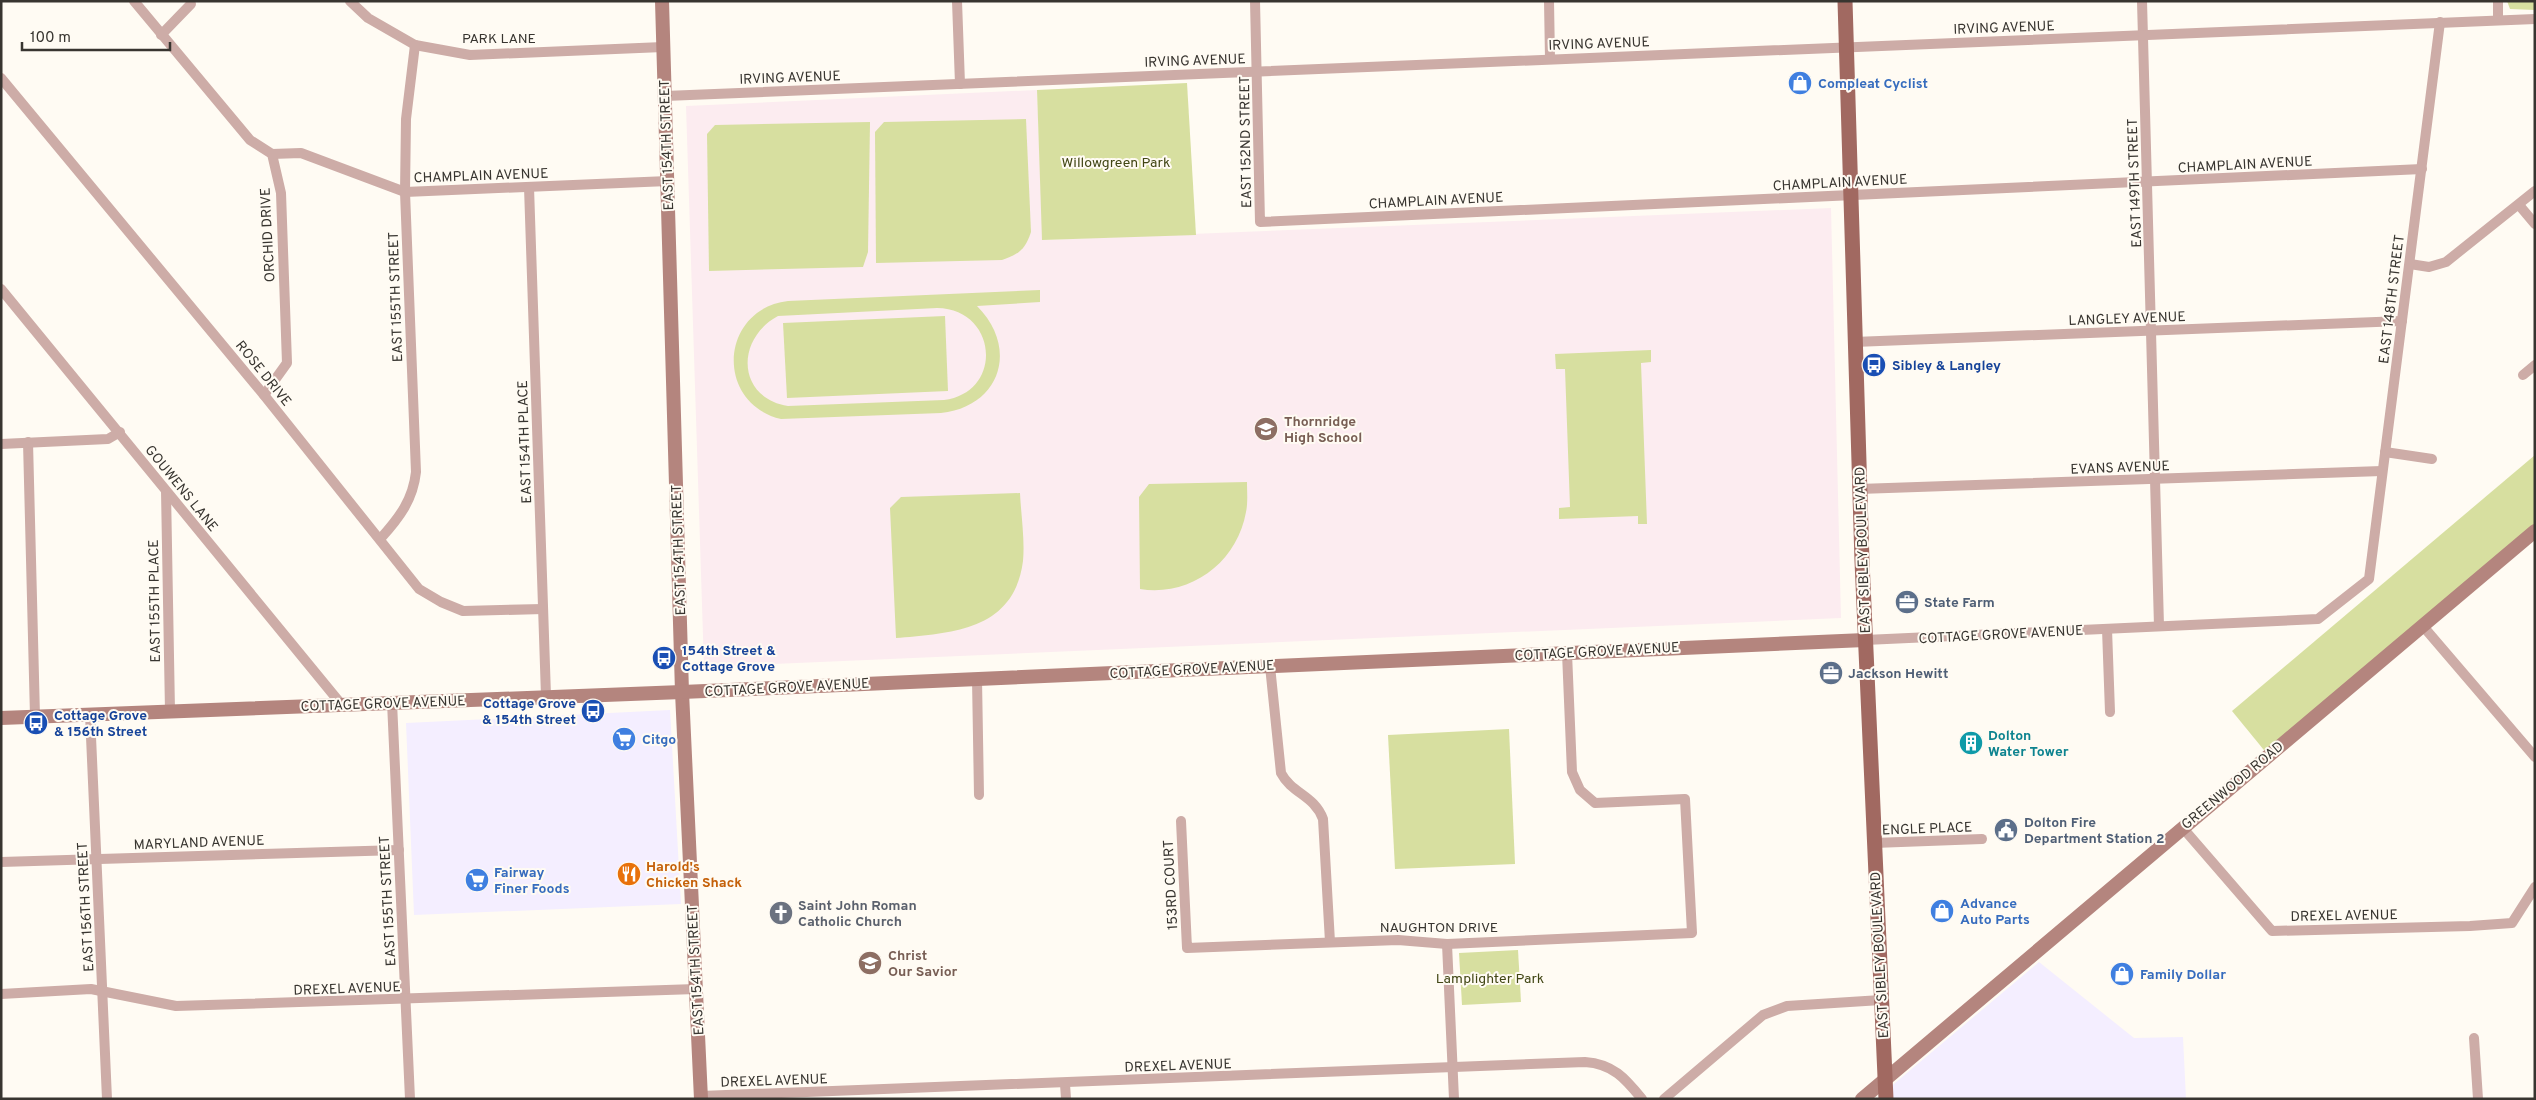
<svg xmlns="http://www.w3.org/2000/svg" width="2536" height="1100" viewBox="0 0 2536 1100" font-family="Overpass,sans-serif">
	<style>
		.commercial { fill: #f4eeff }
		.education { fill: #fcecf0 }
		.green { fill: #d7dfa0; fill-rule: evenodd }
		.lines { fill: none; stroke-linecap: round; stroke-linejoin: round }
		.street { stroke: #cdaca7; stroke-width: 10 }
		.secondary { stroke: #b4857e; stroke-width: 14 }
		.primary { stroke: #a16961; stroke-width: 15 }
		.labels { text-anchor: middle; stroke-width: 4; stroke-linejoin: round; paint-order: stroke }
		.street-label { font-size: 14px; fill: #383530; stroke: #fffbf3 }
		.shop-label { font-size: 14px; font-weight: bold; fill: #366cbe; stroke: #fffbf3; text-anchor: start }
		.park-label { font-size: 14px; fill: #414614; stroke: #fffbf3 }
		.transit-label { font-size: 14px; font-weight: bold; fill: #164399; stroke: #fffbf3; text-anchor: start }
		.education-label { font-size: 14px; font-weight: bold; fill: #785e54; stroke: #fffbf3; text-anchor: start }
		.service-label { font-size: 14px; font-weight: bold; fill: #4e5e75; stroke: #fffbf3; text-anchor: start }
		.culture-label { font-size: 14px; font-weight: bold; fill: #0d838f; stroke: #fffbf3; text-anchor: start }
		.food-label { font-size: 14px; font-weight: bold; fill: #c56008; stroke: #fffbf3; text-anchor: start }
		.worship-label { font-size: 14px; font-weight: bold; fill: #5b616d; stroke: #fffbf3; text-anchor: start }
	</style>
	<rect width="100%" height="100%" fill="#fffbf3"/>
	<g class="commercial">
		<polygon points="670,710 681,904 414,915 406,723"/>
		<polygon points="2039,962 2134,1038 2183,1037 2186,1099 1876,1099"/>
	</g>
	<polygon class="education" points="1037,90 1043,240 1831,208 1841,618 704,667 686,106"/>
	<g class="green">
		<polygon points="2507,1 2535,1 2535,10 2510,9"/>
		<polygon points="1187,83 1196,235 1042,240 1037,90"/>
		<path d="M 1026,119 L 1031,232 C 1025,250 1019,254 1002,260 L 876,263 L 875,132 L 884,122 Z"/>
		<polygon points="870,122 868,252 863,267 709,271 707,134 715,125"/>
		<path d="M 1040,290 L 1040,302 L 977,306 C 1019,348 1001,406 941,413 L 781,419 C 714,403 720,309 788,301 ZM 937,308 C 998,309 1004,392 944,400 L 788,406 C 737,398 735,339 778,316 Z"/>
		<polygon points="945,316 948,391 787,398 783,323"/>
		<polygon points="1651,350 1651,362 1641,363 1647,524 1638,524 1638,516 1559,519 1559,508 1570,507 1565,369 1556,369 1555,354"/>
		<polygon points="2535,455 2535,529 2268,755 2232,711"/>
		<path d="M 1247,482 C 1247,491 1248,503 1246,512 C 1237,563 1190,597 1140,589 L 1139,497 L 1149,484 Z"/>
		<path d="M 1020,493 C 1021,515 1025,540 1023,561 C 1014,631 951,633 896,638 L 890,508 L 901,497 Z"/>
		<polygon points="1509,729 1515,864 1395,869 1388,735"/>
		<polygon points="1518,950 1521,1002 1462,1005 1459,953"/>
	</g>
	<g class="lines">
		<g class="street">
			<polyline points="134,1 250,140 272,154 281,193 287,363 264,395"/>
			<polyline points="350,1 368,18 415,45 470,55 663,47"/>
			<polyline points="957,1 960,84"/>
			<polyline points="1255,1 1260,222 2422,169"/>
			<polyline points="1549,1 1550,59"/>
			<polyline points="2142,1 2159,626"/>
			<polyline points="2498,1 2498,20"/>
			<polyline points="161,35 191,4"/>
			<polyline points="1,78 264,395 419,589 441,602 463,611 543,609"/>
			<polyline points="665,96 2535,19"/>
			<polyline points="272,154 301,153 405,192 668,181"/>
			<polyline points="529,187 546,696"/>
			<polyline points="2519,205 2535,224"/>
			<polyline points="2410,264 2429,267 2446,262 2535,191"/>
			<polyline points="1,289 341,704"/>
			<polyline points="1854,342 2402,321"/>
			<polyline points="2523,375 2535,365"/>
			<polyline points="28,442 35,716"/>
			<polyline points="1,444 108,439 120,432"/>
			<polyline points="2385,452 2432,459"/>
			<polyline points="1859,489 2382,471"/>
			<polyline points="166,491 170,711"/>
			<path d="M 381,538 C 399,518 413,500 416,472 L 405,192 L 406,119 L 415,45"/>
			<polyline points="2422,625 2535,757"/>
			<polyline points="2107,629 2110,712"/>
			<polyline points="1865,640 2318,619 2369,579 2440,22"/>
			<path d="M 1270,666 L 1281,773 C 1292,794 1314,795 1323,819 L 1330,942"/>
			<polyline points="977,679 979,795"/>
			<polyline points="392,702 410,1099"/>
			<polyline points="90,714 107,1099"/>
			<polyline points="1181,821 1187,948 1398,940 1447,944 1692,933 1685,799 1595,803 1580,790 1572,772 1567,653"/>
			<polyline points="2182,827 2272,931 2470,926 2512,923 2535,887"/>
			<polyline points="1874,843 1982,839"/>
			<polyline points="1,862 399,850"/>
			<polyline points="1447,944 1454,1099"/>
			<polyline points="1,994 91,989 176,1006 696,989"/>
			<polyline points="2474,1038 2478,1099"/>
			<polyline points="1065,1084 1066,1099"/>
			<path d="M 701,1096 L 1585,1062 C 1613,1064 1625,1078 1642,1099"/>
			<polyline points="1664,1099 1763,1015 1787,1006 1881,1000"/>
		</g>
		<g class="secondary">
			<polyline points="662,1 682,692 701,1099"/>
			<polyline points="1,718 682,692 1865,640"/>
			<polyline points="1862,1099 2535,531"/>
		</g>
		<polyline class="primary" points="1845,1 1862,561 1886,1099"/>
	</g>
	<defs>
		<g id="shop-disc" transform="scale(1.25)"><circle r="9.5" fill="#3f7fe0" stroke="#fffbf3"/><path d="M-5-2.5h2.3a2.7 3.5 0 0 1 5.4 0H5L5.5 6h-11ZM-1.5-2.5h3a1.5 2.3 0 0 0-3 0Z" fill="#fff"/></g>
		<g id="bus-disc" transform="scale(1.25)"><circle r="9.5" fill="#1a4fb4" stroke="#fffbf3"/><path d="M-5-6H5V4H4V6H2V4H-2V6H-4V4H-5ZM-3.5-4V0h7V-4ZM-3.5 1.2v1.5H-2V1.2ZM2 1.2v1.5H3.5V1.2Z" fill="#fff"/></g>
		<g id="school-disc" transform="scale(1.25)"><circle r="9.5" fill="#8d6e63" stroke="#fffbf3"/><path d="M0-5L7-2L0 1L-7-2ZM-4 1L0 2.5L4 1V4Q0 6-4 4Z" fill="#fff"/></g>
		<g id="office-disc" transform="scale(1.25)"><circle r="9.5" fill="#5c6f8a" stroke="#fffbf3"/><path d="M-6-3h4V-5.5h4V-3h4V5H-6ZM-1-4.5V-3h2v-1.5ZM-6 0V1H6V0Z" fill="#fff"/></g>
		<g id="supermarket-disc" transform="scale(1.25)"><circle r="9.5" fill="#3f7fe0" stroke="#fffbf3"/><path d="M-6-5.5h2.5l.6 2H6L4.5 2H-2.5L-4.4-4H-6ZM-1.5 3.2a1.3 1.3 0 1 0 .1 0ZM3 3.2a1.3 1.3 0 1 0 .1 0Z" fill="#fff"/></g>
		<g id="building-disc" transform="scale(1.25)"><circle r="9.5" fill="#0f9aa8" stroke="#fffbf3"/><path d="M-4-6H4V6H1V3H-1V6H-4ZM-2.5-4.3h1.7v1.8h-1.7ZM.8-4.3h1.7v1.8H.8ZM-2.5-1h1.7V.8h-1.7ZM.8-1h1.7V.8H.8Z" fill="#fff"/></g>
		<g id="civic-disc" transform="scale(1.25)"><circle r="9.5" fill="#5c6f8a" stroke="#fffbf3"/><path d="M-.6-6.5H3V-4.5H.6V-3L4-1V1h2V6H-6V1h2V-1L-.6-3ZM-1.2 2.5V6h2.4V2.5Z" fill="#fff"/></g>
		<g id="restaurant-disc" transform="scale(1.25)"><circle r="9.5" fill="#e8710a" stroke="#fffbf3"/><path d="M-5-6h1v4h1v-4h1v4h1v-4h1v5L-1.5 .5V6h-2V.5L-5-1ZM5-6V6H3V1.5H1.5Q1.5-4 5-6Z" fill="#fff"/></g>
		<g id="church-disc" transform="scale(1.25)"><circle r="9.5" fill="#6b7280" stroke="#fffbf3"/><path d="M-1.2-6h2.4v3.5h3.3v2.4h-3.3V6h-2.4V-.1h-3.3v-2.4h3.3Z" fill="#fff"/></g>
	</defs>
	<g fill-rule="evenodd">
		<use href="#shop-disc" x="1800" y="83"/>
		<use href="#bus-disc" x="1874" y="365"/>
		<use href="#school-disc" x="1266" y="429"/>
		<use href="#office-disc" x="1907" y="602"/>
		<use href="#bus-disc" x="664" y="658"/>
		<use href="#office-disc" x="1831" y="673"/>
		<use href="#bus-disc" x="593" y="711"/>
		<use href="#bus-disc" x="36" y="723"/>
		<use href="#supermarket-disc" x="624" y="739"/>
		<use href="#building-disc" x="1971" y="743"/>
		<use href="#civic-disc" x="2006" y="830"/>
		<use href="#restaurant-disc" x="629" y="874"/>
		<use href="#supermarket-disc" x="477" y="880"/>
		<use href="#shop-disc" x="1942" y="911"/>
		<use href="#church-disc" x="781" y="913"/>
		<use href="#school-disc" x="870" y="963"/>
		<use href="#shop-disc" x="2122" y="974"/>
	</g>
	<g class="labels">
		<g class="street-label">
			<text transform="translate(2004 27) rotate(-2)" y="5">IRVING AVENUE</text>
			<text x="499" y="43">PARK LANE</text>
			<text transform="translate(1599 43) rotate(-2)" y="5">IRVING AVENUE</text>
			<text transform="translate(1195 60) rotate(-2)" y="5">IRVING AVENUE</text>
			<text transform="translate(790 77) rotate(-2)" y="5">IRVING AVENUE</text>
			<text transform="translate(1245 142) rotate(-91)" y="5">EAST 152ND STREET</text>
			<text transform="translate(666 145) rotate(-92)" y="5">EAST 154TH STREET</text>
			<text transform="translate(2245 164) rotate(-3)" y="5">CHAMPLAIN AVENUE</text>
			<text transform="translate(481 175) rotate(-2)" y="5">CHAMPLAIN AVENUE</text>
			<text transform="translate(1840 182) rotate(-3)" y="5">CHAMPLAIN AVENUE</text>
			<text transform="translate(2134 183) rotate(-92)" y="5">EAST 149TH STREET</text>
			<text transform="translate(1436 200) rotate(-3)" y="5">CHAMPLAIN AVENUE</text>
			<text transform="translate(267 235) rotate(-93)" y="5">ORCHID DRIVE</text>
			<text transform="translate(395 297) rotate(-92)" y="5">EAST 155TH STREET</text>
			<text transform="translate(2391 299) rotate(-83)" y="5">EAST 148TH STREET</text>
			<text transform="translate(2127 318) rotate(-2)" y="5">LANGLEY AVENUE</text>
			<text transform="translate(264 373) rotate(51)" y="5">ROSE DRIVE</text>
			<text transform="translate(524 442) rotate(-92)" y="5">EAST 154TH PLACE</text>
			<text transform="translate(2120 467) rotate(-2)" y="5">EVANS AVENUE</text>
			<text transform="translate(182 488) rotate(51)" y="5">GOUWENS LANE</text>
			<text transform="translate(678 550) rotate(-92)" y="5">EAST 154TH STREET</text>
			<text transform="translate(1862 550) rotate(-92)" y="5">EAST SIBLEY BOULEVARD</text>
			<text transform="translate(154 601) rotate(-91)" y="5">EAST 155TH PLACE</text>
			<text transform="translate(2001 634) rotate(-3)" y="5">COTTAGE GROVE AVENUE</text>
			<text transform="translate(1597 651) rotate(-3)" y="5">COTTAGE GROVE AVENUE</text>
			<text transform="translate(1192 669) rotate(-3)" y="5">COTTAGE GROVE AVENUE</text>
			<text transform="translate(787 687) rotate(-3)" y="5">COTTAGE GROVE AVENUE</text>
			<text transform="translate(383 703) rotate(-2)" y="5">COTTAGE GROVE AVENUE</text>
			<text transform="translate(2232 785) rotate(-40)" y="5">GREENWOOD ROAD</text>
			<text transform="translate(1927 828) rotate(-2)" y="5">ENGLE PLACE</text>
			<text transform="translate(199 842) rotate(-2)" y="5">MARYLAND AVENUE</text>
			<text transform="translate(1170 885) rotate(-93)" y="5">153RD COURT</text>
			<text transform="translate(387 901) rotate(-93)" y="5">EAST 155TH STREET</text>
			<text transform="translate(85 907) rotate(-93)" y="5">EAST 156TH STREET</text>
			<text transform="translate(2344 915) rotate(-1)" y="5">DREXEL AVENUE</text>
			<text x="1439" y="932">NAUGHTON DRIVE</text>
			<text transform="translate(1879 955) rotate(-93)" y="5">EAST SIBLEY BOULEVARD</text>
			<text transform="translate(695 970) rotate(-93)" y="5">EAST 154TH STREET</text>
			<text transform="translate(347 988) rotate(-2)" y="5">DREXEL AVENUE</text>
			<text transform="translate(1178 1065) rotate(-2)" y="5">DREXEL AVENUE</text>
			<text transform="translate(774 1080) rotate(-2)" y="5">DREXEL AVENUE</text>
		</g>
		<g class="shop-label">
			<text x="1818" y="88">Compleat Cyclist</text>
			<text x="642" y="744">Citgo</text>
			<text x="494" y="877">Fairway<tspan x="494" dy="16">Finer Foods</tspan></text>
			<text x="1960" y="908">Advance<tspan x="1960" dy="16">Auto Parts</tspan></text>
			<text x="2140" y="979">Family Dollar</text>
		</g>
		<g class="park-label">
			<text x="1116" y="167">Willowgreen Park</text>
			<text x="1490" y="983">Lamplighter Park</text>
		</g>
		<g class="transit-label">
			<text x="1892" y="370">Sibley &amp; Langley</text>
			<text x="682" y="655">154th Street &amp;<tspan x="682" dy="16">Cottage Grove</tspan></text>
			<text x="576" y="708" text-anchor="end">Cottage Grove<tspan x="576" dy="16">&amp; 154th Street</tspan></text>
			<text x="54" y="720">Cottage Grove<tspan x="54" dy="16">&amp; 156th Street</tspan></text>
		</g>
		<g class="education-label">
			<text x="1284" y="426">Thornridge<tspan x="1284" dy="16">High School</tspan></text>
			<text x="888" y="960">Christ<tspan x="888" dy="16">Our Savior</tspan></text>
		</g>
		<g class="service-label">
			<text x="1924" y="607">State Farm</text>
			<text x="1848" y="678">Jackson Hewitt</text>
			<text x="2024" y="827">Dolton Fire<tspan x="2024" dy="16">Department Station 2</tspan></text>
		</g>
		<g class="culture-label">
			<text x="1988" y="740">Dolton<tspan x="1988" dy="16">Water Tower</tspan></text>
		</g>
		<g class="food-label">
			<text x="646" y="871">Harold's<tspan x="646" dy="16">Chicken Shack</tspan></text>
		</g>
		<g class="worship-label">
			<text x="798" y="910">Saint John Roman<tspan x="798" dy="16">Catholic Church</tspan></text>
		</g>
	</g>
	<rect width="2536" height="1100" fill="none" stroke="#383530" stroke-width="5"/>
	<path d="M22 42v8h148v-8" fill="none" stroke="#383530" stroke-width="2.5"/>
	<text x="30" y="42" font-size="15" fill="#383530" stroke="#fffbf3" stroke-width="4" paint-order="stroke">100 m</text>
</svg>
